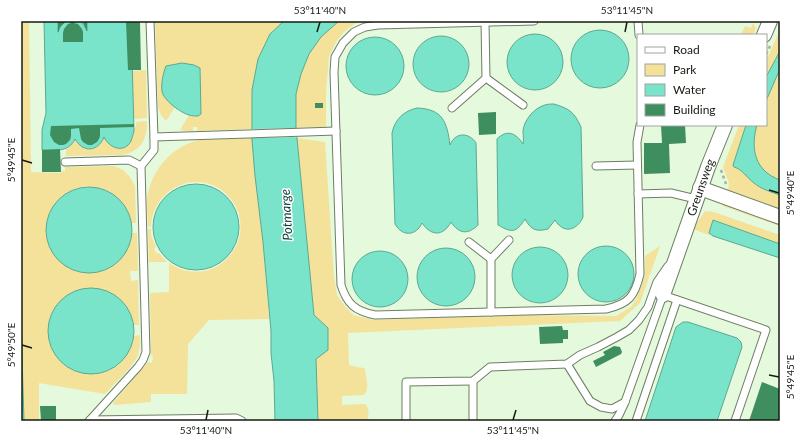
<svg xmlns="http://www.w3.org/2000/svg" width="801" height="442" viewBox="0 0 801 442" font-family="Lato,sans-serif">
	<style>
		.green { fill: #f4e29b }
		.water { fill: #79e4c9; stroke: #5ba892 }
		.pier { fill: #e5f9dc }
		.building { fill: #3e8e5f }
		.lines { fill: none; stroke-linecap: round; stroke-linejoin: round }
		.lane-casing { stroke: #6d7e64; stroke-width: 9 }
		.street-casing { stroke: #6d7e64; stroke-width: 16 }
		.path { stroke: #a4b49d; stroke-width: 2.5; stroke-dasharray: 3 3; stroke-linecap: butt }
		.lane { stroke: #fff; stroke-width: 7 }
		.street { stroke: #fff; stroke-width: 14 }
		.ticks { fill: none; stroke: #141b11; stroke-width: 1.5 }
		.labels { text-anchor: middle; stroke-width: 3; stroke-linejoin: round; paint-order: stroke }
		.street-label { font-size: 12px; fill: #141b11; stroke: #fff }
		.water-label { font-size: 13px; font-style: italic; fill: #0a3d32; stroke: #fff }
		.neatline { fill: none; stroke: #141b11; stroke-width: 1.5 }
		.ticks-label { font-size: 10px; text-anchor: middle; fill: #141b11 }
	</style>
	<rect width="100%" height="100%" fill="#e5f9dc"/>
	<g class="green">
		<path d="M 21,21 L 29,21 L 31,172 L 61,173 L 62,171 L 65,171 L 65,167 L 114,166 L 123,170 L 130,177 L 135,186 L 136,223 L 131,223 L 130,219 C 124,214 96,188 91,187 C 76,184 62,195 53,206 L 130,244 L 132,233 L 137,233 L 138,271 L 130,271 L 131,281 L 138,280 L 139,325 L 134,325 C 132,317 129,310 123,303 L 62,363 C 74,372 77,373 91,372 C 95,372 100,373 104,372 C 121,369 131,351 134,336 L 140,335 C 140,342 140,349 138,355 C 135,365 113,385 105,394 L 39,383 L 39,421 L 24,421 L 21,323 Z"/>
		<polygon points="155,21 284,21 270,34 252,129 197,131 197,127 193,127 193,131 186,131 180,130 189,115 198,116 201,114 200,87 165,98 175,107 166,121 161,115 158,107"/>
		<polygon points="339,21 362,21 354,24 344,32 336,42 329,57 326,93 326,128 303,127 296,128 296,94 301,74 309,54 321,37"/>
		<polygon points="753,23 756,28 753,35 741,35 745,26 751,28"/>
		<polygon points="780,30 780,51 766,77 766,61"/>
		<path d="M 780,69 L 780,180 C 755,171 750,149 757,125 L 766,125 L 766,101 Z"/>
		<polygon points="146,70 147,118 134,119 132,71"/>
		<path d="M 147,121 C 147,140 141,152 121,155 L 66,156 L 66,149 L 69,147 L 75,139 C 83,153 99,152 104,137 L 122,148 C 130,145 134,136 134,127 L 136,127 L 136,122 Z"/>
		<polygon points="739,125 746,125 736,154 738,168 766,190 780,195 780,209 728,190 729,183 723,167"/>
		<path d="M 252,138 L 255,176 L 263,242 L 269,319 L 209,320 L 188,344 L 187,394 L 151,394 L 151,402 L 114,405 L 113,403 L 148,362 L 152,363 L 153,356 L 151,355 L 150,293 L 169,292 L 169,263 C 184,273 203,275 218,266 C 230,258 238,247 240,234 C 242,222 239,211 233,202 C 208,165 153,183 151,227 L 148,226 C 148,217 146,208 147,199 C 151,170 171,147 199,140 Z"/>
		<path d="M 297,138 L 325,142 L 334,277 L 337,295 L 344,305 L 353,315 L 373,320 L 529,315 L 616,316 L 632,306 L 638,295 L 642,285 L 645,275 L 645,256 L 660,246 L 640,303 L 620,321 L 348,333 L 349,365 L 357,367 L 364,368 L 365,370 C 366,378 370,388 364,395 L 342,396 L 342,405 L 364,404 C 370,407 369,415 367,421 L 318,421 L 314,315 Z"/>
		<polygon points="723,204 780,223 780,226 723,206"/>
		<polygon points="705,211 714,212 780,235 780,244 713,220 712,223 709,235 693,229"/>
		<polygon points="148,229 151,229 151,235 156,247 154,249 157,254 159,253 167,262 149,262"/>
	</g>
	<g class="water">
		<path d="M 44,21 L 58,21 L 58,32 L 60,27 L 66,21 C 79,21 80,18 87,31 L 87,21 L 131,21 L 134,131 C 133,135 132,138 131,141 C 124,154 109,148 104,137 C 98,152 83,153 75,139 C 68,153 55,150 42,150 L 42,130 L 46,113 Z"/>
		<polygon points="284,21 339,21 321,37 309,54 301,74 296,94 296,128 314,315 328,328 328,350 316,359 318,421 275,421 274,381 271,353 271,331 263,242 255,176 252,140 252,90 258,59 270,34"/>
		<circle cx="600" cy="59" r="29"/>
		<circle cx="535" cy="62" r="28"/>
		<circle cx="441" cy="64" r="28"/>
		<circle cx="375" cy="66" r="29"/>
		<polygon points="780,51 780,69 766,101 766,77"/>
		<path d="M 182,63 L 194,65 L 200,68 L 201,114 L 198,116 C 195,116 192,116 189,115 C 181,113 163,100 162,91 C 161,83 163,74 166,66 Z"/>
		<path d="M 554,104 C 570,109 574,112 581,127 L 583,217 C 579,227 568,234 559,225 C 557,224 556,221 555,220 L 548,229 C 536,232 531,230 525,219 C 516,233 512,233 498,225 L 497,139 C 507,129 516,133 523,144 C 524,140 523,135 523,131 C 524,120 534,108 545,105 C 548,104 551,104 554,104 Z"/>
		<path d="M 417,108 C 443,109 447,122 450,145 C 455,132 469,132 476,143 L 478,225 C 468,235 459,234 451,222 C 443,237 431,236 422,223 C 421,225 420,227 418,229 C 410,237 400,233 395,224 L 392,133 C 395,119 404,111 417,108 Z"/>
		<path d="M 746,125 L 757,125 C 750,149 755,171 780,180 L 780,195 C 771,192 761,189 754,183 C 747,178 742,169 734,167 L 733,165 Z"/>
		<circle cx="196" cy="227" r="43"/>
		<circle cx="89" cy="230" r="43"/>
		<polygon points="713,220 780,244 780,258 713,236 709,233"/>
		<circle cx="606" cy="274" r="28"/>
		<circle cx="540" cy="275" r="28"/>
		<circle cx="446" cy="277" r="29"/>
		<circle cx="380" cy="279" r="28"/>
		<circle cx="91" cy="331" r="43"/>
		<polygon points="683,322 688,322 737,338 741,342 742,347 717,421 645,421 676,327"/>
		<polygon points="21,323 24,421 21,421"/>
	</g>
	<polygon class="pier" points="298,128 298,137 250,138 250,129"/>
	<g class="building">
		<polygon points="58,21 66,21 60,27 58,33"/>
		<polygon points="71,21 74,21 74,23 78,24 82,29 83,32 83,42 63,42 63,33 64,29 68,24 71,23"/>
		<polygon points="80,21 87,21 87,31 83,23"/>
		<polygon points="126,22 140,22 141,70 128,70"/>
		<rect x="315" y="103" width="8" height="5"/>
		<polygon points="496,112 496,134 479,135 478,113"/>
		<polygon points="134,124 134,127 100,128 100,136 99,139 97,142 92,145 88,145 83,142 81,139 79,128 71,129 71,136 70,140 66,144 63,145 59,145 54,142 50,135 51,126"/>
		<polygon points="661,125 685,125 686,143 669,144 670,173 644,174 644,143 662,143"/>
		<polygon points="60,149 61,172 42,172 42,150"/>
		<polygon points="562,326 563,330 568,330 568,339 563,339 563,343 540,344 539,327"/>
		<polygon points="614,346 620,347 622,352 621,354 596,367 593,361 605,355 603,352"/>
		<polygon points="762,382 780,389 780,421 749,421"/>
		<polygon points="40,406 56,406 56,421 41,421"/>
	</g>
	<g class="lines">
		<g class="lane-casing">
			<g id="lane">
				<polyline points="150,21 154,137"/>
				<path d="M 534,21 L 378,25 L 365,27 L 354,32 L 343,43 L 335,57 L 334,72 L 341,285 C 347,304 355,311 375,315 L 606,309 C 629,304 635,296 640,274 L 637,142 L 640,125"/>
				<polyline points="638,21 639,35"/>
				<polyline points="485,22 486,78 523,105"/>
				<polyline points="452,108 486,78"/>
				<polyline points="65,162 129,160 141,166"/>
				<polyline points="596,166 637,165"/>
				<polyline points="638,194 671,193 696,199"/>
				<polyline points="469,242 491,259"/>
				<polyline points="491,312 491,259 509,240"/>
				<polyline points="567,364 590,401 601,407 612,409 625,402"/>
				<polyline points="473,381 473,421"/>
				<polyline points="90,420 236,418 242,421"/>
				<polyline points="89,421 138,367 143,360 146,352 141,166 154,150 154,137 336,131"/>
				<polyline points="406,421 406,382 473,381 490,367 567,364 580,355 598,347 617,337 629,330 639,320 648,307 657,282 668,266"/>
				<polyline points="615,421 619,415 625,402 663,295 766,330 735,421"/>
				<polyline points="636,421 677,300"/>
			</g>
		</g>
		<g class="street-casing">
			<g id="street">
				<polyline points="764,35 770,21"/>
				<polyline points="700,188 780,217"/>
				<path id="s1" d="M 663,295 L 708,167 L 725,125"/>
			</g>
		</g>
		<g class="path">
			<polyline points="766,54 770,46"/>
			<polyline points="721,170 726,184"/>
		</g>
		<use href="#lane" class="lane"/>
		<use href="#street" class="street"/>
	</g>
	<path class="ticks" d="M 317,32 L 320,22M 625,32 L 627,22M 22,160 L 32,163M 769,190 L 779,193M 22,345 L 32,348M 769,375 L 779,377M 206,420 L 208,410M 513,420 L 516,410"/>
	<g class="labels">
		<g class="street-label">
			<text dy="4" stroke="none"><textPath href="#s1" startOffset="114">Greunsweg</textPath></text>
		</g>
		<g class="water-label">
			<text transform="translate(286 215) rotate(-93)" y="5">Potmarge</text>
		</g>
	</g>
	<rect width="801" height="442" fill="none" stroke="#ffffff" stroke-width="44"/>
	<rect x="637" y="34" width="130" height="92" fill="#ffffff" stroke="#a1a4a0"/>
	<rect x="645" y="47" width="20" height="6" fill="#ffffff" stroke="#a1a4a0"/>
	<text x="673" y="54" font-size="12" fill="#141b11">Road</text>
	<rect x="645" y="64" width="20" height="12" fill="#f4e29b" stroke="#a1a4a0"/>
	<text x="673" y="74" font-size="12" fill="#141b11">Park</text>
	<rect x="645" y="84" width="20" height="12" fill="#79e4c9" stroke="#a1a4a0"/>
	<text x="673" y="94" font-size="12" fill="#141b11">Water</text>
	<rect x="645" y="104" width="20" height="12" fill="#3e8e5f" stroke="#a1a4a0"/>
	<text x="673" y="114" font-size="12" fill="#141b11">Building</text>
	<rect x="22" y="22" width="757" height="398" class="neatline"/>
	<g class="ticks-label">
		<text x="320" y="14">53°11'40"N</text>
		<text x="627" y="14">53°11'45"N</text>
		<text transform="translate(11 160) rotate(-90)" y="4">5°49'45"E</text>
		<text transform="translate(790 193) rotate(-90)" y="4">5°49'40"E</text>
		<text transform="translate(11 345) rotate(-90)" y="4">5°49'50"E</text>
		<text transform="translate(790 377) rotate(-90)" y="4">5°49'45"E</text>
		<text x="206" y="434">53°11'40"N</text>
		<text x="513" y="434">53°11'45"N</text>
	</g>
</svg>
